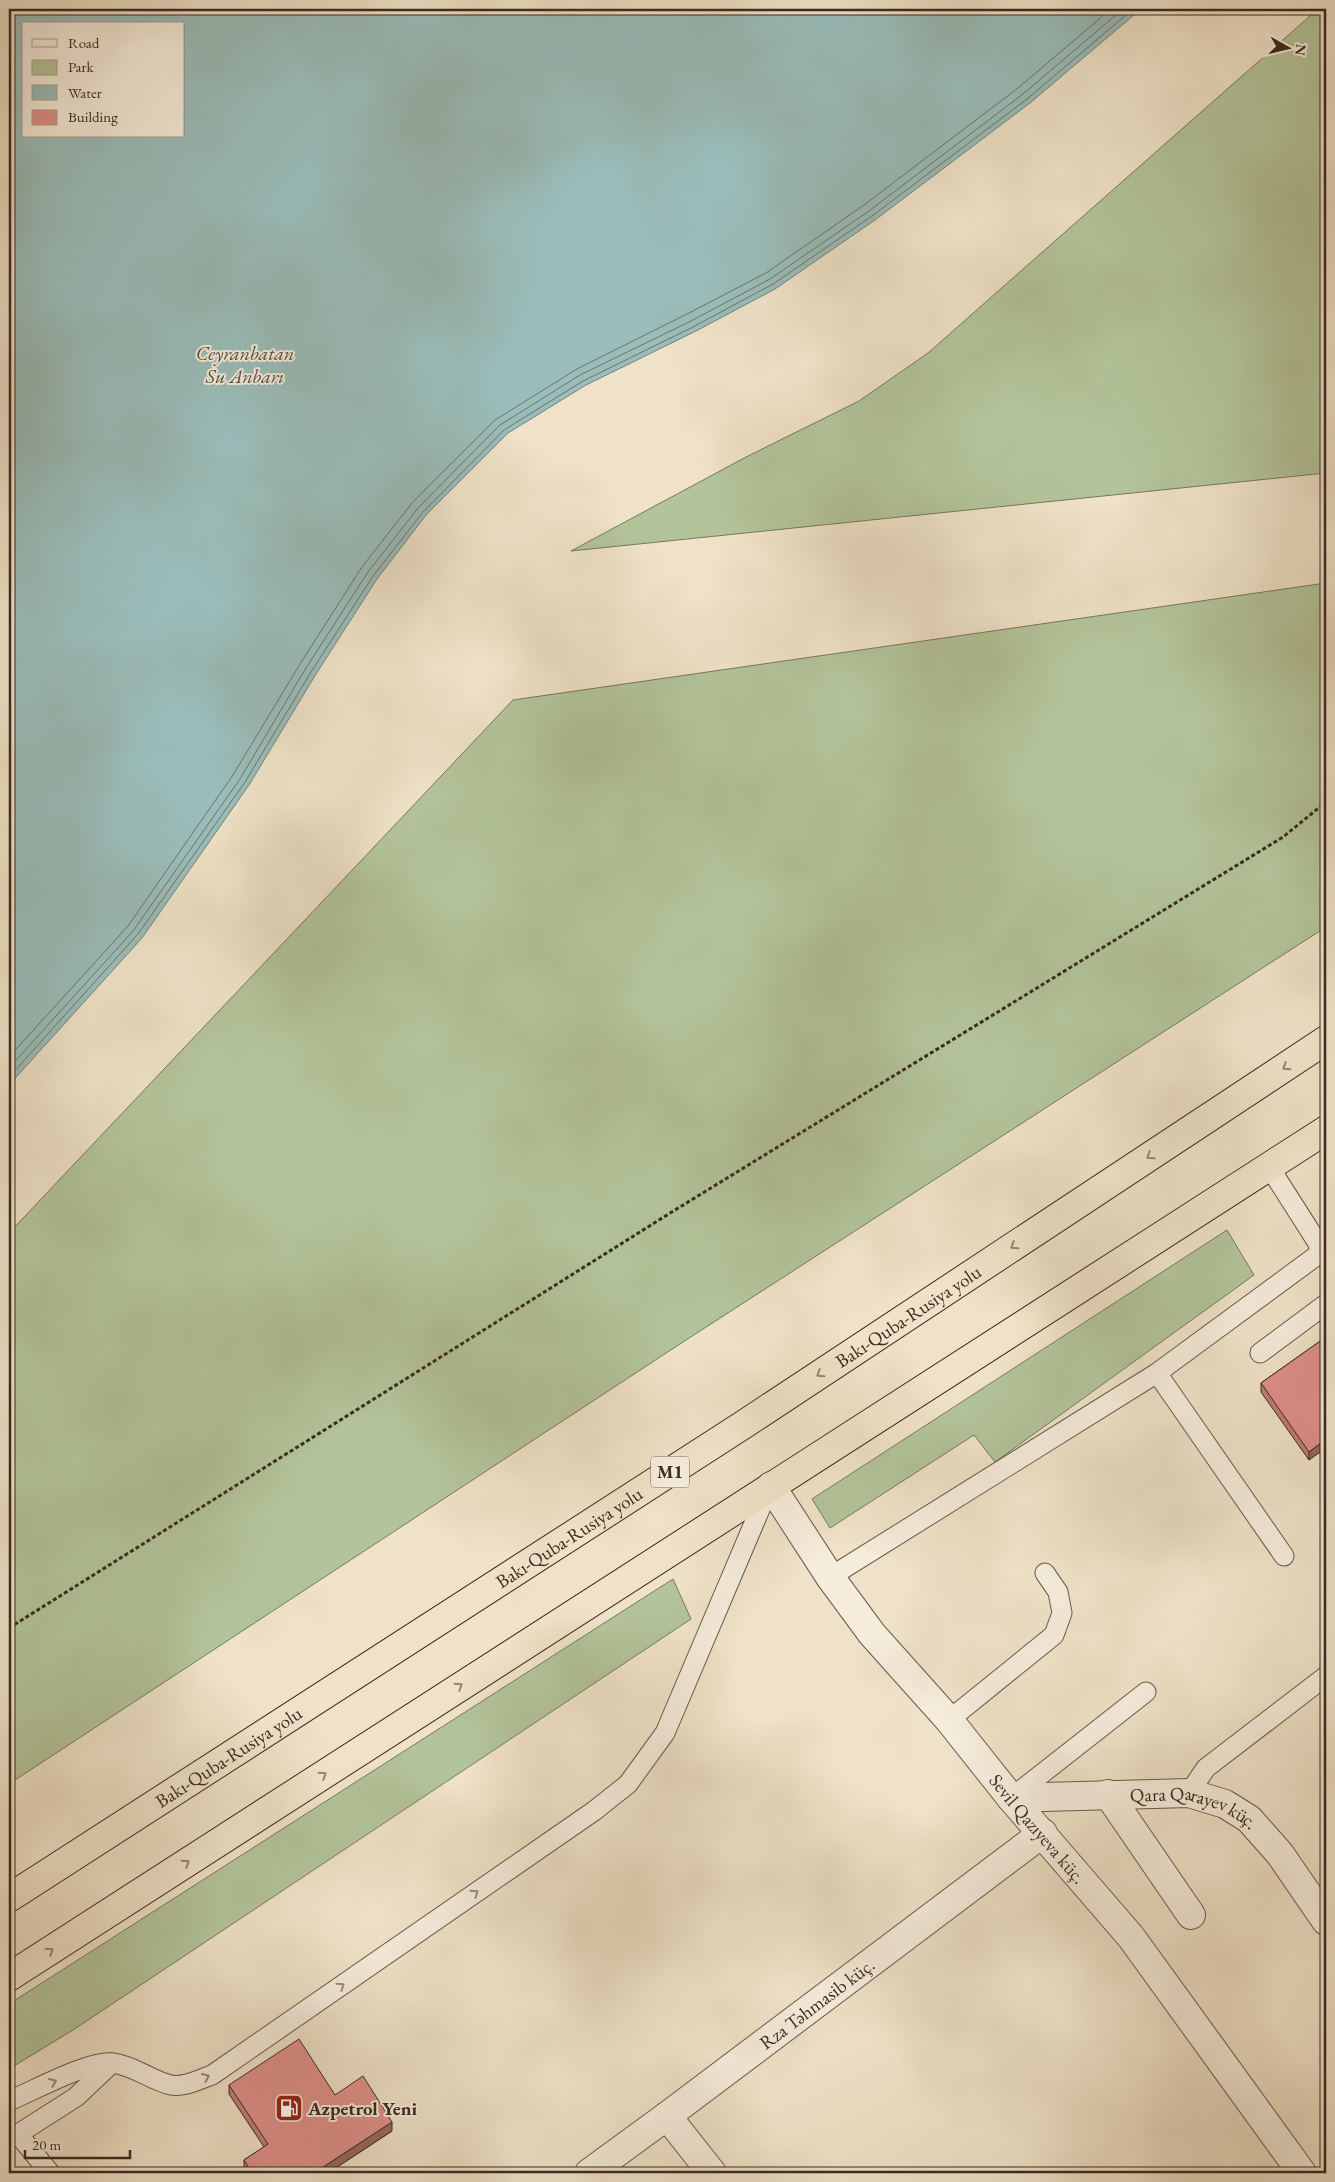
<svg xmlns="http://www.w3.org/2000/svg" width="1335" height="2182" viewBox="0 0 1335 2182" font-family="'EB Garamond',serif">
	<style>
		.green { fill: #b3c49a; stroke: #76785e }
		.water { fill: #9abdba; stroke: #74837d; fill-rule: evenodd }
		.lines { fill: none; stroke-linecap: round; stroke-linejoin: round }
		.shore { stroke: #6a746e; stroke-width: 1 }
		.lane-casing { stroke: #67594b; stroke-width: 21 }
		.street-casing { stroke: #67594b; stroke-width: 30 }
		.highway-casing { stroke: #3a2b21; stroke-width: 30 }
		.path { stroke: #3a2b21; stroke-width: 3; stroke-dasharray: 4 2.5; stroke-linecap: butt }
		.lane { stroke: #f5ecdb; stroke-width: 19 }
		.street { stroke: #f5ecdb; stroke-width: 28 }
		.highway { stroke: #efe2c8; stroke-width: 28 }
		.wall { fill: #bf7c77; stroke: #3a2b21 }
		.shaded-wall { fill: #9b6561; stroke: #3a2b21 }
		.building { fill: #de908a; stroke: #3a2b21 }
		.oneway { stroke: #948674 }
		.oneway2 { stroke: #988c7e }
		.labels { text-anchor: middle; stroke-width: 4; stroke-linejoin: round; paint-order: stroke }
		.shield { fill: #f5ecdb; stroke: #726559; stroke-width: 1 }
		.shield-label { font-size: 18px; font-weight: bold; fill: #3a2b21 }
		.street-label { font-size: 19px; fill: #3a2b21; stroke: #f5ecdb }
		.poi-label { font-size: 19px; font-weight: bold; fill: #3a2b21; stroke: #f5ecdb; text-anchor: start }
		.water-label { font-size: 20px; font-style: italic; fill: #525047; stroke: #f5ecdb }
	</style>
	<rect width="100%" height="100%" fill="#efe2c8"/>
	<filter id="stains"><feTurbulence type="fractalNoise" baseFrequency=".004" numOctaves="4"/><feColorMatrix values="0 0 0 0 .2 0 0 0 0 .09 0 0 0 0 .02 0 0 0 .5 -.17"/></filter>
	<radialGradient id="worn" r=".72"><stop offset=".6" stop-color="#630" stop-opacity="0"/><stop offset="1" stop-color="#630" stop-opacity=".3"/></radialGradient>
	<g class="green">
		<polygon points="1318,9 1326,9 1326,473 571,551 746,457 859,401 928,353"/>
		<polygon points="1326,583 1326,927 686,1340 9,1784 9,1233 513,700"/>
		<polygon points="1227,1230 1254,1275 995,1462 974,1435 830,1528 812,1499"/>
		<polygon points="673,1579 691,1619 73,2030 9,2069 9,2004"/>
	</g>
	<path class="water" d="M 9,9 L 1141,9 L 1030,103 L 875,220 L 775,289 L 696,331 L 586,385 L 508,433 L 426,515 L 377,579 L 316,674 L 249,785 L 142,938 L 9,1085 ZM 24,24 L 184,24 L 184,136 L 24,136 Z"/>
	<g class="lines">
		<g class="shore">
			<polyline points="9,1057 128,926 233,775 300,664 362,567 412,503 495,420 577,369 687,314 766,273 864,205 1018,88 1111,9"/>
			<polyline points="9,1068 133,931 240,779 306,668 368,572 418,508 500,425 580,375 691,321 770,279 869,211 1023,94 1123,9"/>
			<polyline points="9,1077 138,934 245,782 311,672 373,576 423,512 504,430 583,381 693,327 773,284 872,216 1027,99 1133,9"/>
		</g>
		<g class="lane-casing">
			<g id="lane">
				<polyline points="1270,1168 1326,1256"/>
				<polyline points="1260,1353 1326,1304"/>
				<polyline points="1157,1373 1284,1556"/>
				<polyline points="830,1577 1157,1373 1323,1251"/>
				<polyline points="949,1720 1054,1635 1062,1613 1058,1592 1045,1573"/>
				<polyline points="1189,1793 1206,1768 1326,1676"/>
				<polyline points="1011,1798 1146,1692"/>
				<path d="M 9,2101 C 33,2091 89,2060 113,2063 C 135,2066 152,2081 171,2085 C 184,2088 200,2079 212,2075 L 594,1811 L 628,1784 L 665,1733 L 769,1488"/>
				<polyline points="18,2134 76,2097 112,2063"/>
				<polyline points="9,2139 18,2134 50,2173"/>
			</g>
		</g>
		<g class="street-casing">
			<g id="street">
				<polyline points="1323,1251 1326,1249"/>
				<path id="s1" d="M 771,1486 L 830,1577 L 872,1634 L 949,1720 L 1011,1798 L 1131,1937 L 1302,2173"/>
				<polyline points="1108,1794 1191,1915"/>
				<path id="s2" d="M 1011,1798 L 1189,1793 L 1225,1804 L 1249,1819 L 1280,1854 L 1326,1921"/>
				<polyline points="667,2116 712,2173"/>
				<path id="s3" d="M 589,2173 L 667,2116 L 1043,1833"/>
			</g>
		</g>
		<g class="highway-casing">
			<g id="highway">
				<path id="s4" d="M 9,1898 L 743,1425 L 1326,1040"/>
				<polyline points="9,1977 1326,1130"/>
			</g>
		</g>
		<polyline class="path" points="9,1628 675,1210 1283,837 1326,802"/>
		<use href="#lane" class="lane"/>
		<use href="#street" class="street"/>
		<use href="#highway" class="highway"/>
	</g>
	<g class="wall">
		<polygon points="1326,1337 1309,1460 1261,1392 1261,1383"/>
		<polygon points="229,2085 335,2095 392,2131 328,2173 246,2173 244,2169 244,2160 264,2147 229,2094"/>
	</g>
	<g class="shaded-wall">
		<polygon points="1326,1439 1326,1448 1309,1460 1309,1452"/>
		<polygon points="392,2122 392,2131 328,2173 314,2173"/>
	</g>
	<g class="building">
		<polygon points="1326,1337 1326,1439 1309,1452 1261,1383"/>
		<polygon points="299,2039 335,2095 363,2076 392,2122 314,2173 252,2173 244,2160 268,2144 229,2085"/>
	</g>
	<defs><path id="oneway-chevron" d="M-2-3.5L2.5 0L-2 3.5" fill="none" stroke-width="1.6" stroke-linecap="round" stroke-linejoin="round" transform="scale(1.25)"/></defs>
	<g class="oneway">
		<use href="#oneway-chevron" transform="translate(1286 1067) rotate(147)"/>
		<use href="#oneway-chevron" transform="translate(1150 1156) rotate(147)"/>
		<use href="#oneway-chevron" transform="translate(1014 1246) rotate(147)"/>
		<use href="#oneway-chevron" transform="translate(820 1374) rotate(147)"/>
		<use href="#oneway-chevron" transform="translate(459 1686) rotate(-33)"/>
		<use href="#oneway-chevron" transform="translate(323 1775) rotate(-33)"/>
		<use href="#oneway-chevron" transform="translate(186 1863) rotate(-33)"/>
		<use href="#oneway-chevron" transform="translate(50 1951) rotate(-33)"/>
	</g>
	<g class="oneway2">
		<use href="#oneway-chevron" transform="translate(475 1893) rotate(-35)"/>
		<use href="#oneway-chevron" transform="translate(341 1986) rotate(-35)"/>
		<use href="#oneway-chevron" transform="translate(206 2077) rotate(-24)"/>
		<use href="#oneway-chevron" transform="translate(53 2082) rotate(-23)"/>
	</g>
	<defs>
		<g id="fuel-square" transform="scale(1.4375)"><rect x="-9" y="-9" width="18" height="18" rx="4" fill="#8f2418" stroke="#f5ecdb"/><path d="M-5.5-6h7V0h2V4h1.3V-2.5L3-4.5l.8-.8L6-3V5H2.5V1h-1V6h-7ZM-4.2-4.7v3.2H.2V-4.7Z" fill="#fff"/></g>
	</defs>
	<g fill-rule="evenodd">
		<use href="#fuel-square" x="289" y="2108"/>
	</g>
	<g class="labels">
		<rect class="shield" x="651" y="1456.5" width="38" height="31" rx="4"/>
		<g class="shield-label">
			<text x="670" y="1478">M1</text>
		</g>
		<g class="street-label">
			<text dy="7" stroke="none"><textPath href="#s4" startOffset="1071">Bakı-Quba-Rusiya yolu</textPath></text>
			<text dy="7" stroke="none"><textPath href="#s4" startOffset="666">Bakı-Quba-Rusiya yolu</textPath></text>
			<text dy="7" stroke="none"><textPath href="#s4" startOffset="261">Bakı-Quba-Rusiya yolu</textPath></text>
			<text dy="7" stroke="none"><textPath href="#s2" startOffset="186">Qara Qarayev küç.</textPath></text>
			<text dy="7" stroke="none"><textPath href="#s1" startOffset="435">Sevil Qazıyeva küç.</textPath></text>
			<text dy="7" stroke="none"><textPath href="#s3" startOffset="284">Rza Təhmasib küç.</textPath></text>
		</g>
		<g class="poi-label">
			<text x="308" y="2115">Azpetrol Yeni</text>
		</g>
		<g class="water-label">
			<text x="245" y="360">Ceyranbatan<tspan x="245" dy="23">Su Anbarı</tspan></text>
		</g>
	</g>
	<rect width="1335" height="2182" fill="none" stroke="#efe2c8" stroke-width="30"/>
	<rect x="10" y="10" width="1315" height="2162" fill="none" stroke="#3a2b21" stroke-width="2.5"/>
	<rect x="15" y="15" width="1305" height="2152" fill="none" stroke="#3a2b21"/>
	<rect x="22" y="22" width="162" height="115" fill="#f5ecdb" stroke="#aa9f91"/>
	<rect x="32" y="39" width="25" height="8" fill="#f5ecdb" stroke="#aa9f91"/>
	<text x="68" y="48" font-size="15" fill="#3a2b21">Road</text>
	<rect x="32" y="60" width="25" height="15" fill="#b3c49a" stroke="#aa9f91"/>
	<text x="68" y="72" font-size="15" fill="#3a2b21">Park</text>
	<rect x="32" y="85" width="25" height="15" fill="#9abdba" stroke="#aa9f91"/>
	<text x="68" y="98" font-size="15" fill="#3a2b21">Water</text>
	<rect x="32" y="110" width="25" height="15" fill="#de908a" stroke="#aa9f91"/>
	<text x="68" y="122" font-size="15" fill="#3a2b21">Building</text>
	<g transform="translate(1288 48) rotate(98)" stroke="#f5ecdb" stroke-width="4" paint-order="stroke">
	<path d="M0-4L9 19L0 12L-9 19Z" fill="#3a2b21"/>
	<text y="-8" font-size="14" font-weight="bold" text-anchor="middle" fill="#3a2b21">N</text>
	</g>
	<path d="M25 2150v8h105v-8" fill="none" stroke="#3a2b21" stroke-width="2.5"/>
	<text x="32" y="2150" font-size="15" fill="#3a2b21" stroke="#f5ecdb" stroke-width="4" paint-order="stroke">20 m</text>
	<rect width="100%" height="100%" filter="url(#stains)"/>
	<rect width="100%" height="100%" fill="url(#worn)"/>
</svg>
